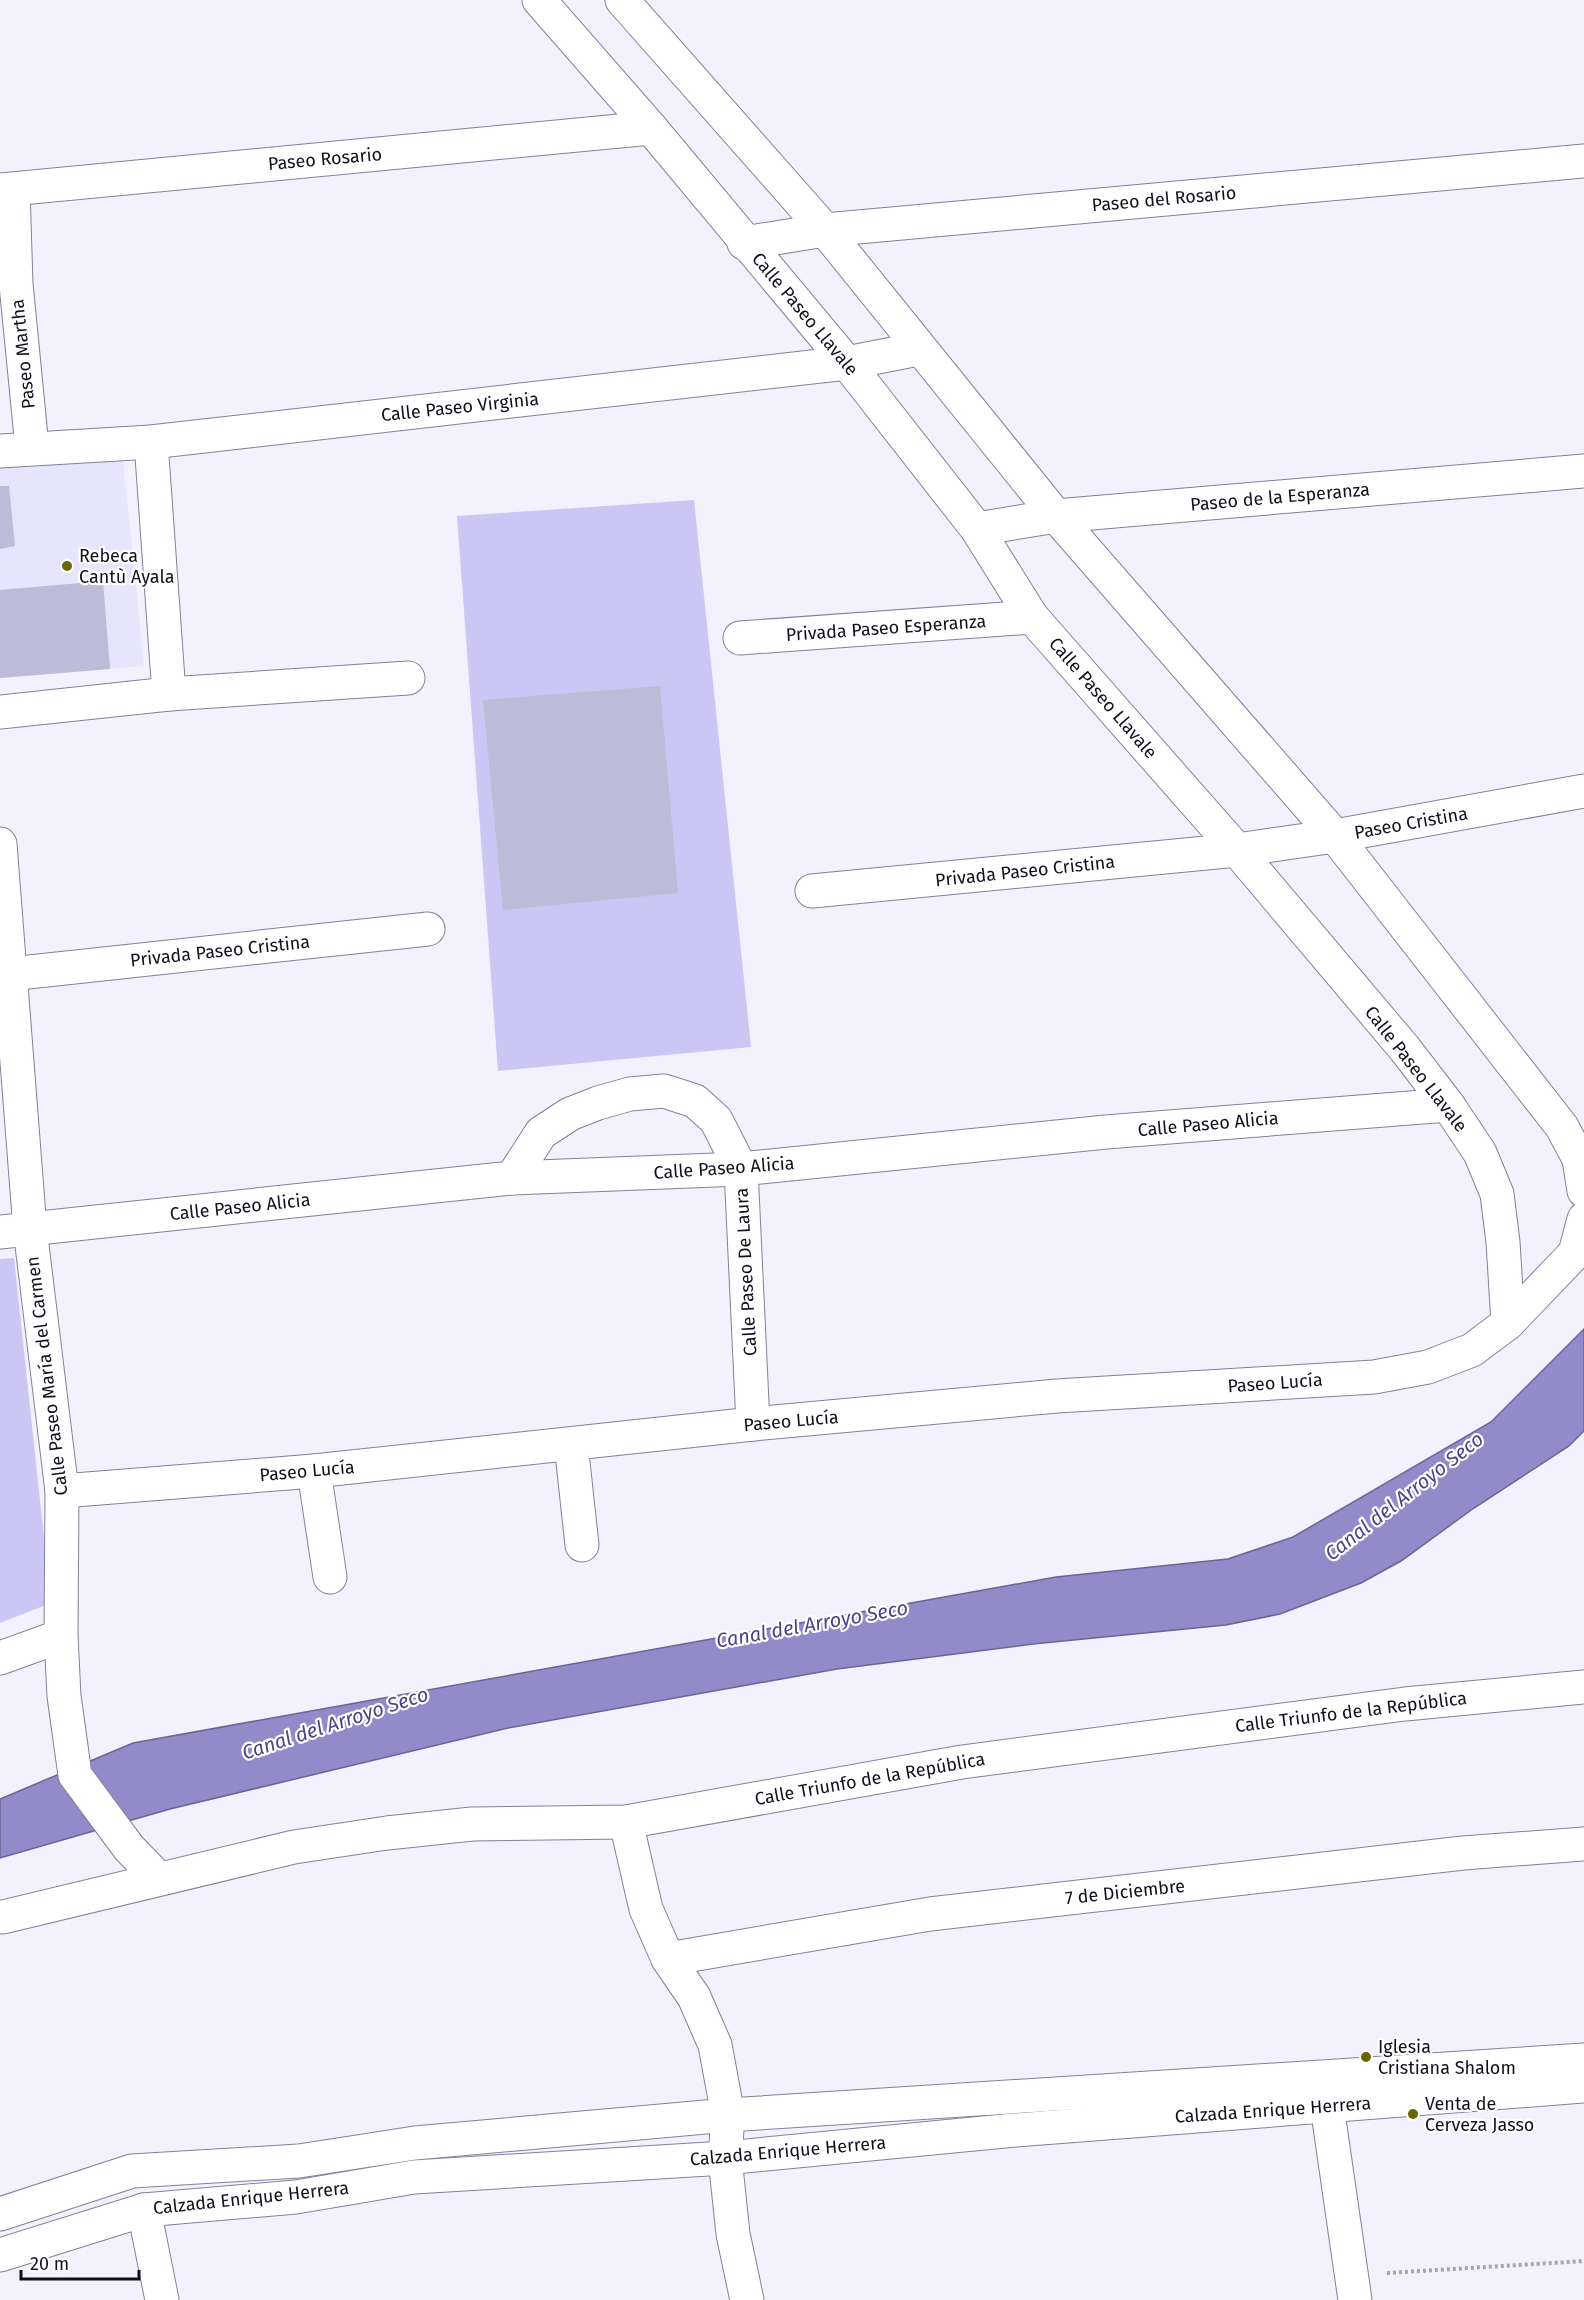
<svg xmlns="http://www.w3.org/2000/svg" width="1584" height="2300" viewBox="0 0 1584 2300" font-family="'Fira Sans',sans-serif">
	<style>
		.built { fill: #e7e5fb }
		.green { fill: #cbc6f4 }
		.water { fill: #928ac9; stroke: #6b6594; stroke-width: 1.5 }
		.building { fill: #bdbbd7 }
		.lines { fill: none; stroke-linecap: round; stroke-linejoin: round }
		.street-casing { stroke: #83809b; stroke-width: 35 }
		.path { stroke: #a5a4af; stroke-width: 4; stroke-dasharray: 3 3; stroke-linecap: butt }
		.street { stroke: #fff; stroke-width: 33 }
		.poi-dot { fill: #676600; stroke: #fff; stroke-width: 2 }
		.labels { text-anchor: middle; stroke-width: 4.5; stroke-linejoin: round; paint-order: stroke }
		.street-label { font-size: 18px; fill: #11101a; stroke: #fff }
		.poi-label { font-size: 18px; fill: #11101a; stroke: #fff; text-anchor: start }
		.water-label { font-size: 20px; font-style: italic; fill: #4f408c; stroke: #fff }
	</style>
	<rect width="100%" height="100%" fill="#f2f1fd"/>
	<polygon class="built" points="123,458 144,666 0,678 0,467"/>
	<g class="green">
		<polygon points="694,500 751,1047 498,1071 457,516"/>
		<polygon points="14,1258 51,1603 0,1623 0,1259"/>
	</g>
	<polygon class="water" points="1584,1329 1584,1431 1569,1446 1474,1508 1401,1561 1361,1583 1280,1614 1226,1625 1033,1644 837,1669 508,1728 170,1809 0,1858 0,1799 133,1743 1056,1577 1228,1559 1293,1537 1491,1422"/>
	<g class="building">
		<polygon points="0,486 9,486 15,546 0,549"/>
		<polygon points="103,581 110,669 0,678 0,590"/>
		<polygon points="660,686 678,893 503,910 483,700"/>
	</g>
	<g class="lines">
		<g class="street-casing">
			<g id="street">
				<polyline points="539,0 651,128 847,363 977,529 1032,617 1237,850 1405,1049 1448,1105 1480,1153 1497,1194 1503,1242 1508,1323"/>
				<polyline points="622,0 825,230 1056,516 1335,836 1562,1127 1579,1159 1584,1191"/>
				<polyline points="13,189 16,284 32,447"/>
				<polyline points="0,190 651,128"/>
				<polyline points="744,243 825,230 1584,161"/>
				<polyline points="151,442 169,694"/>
				<polyline points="0,451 151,442 847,363 918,349"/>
				<polyline points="977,529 1056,516 1584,471"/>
				<polyline points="740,638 1032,617"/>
				<polyline points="0,712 169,694 408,678"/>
				<polyline points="0,844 30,1229 62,1491 61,1636 64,1696 75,1775 129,1848 159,1879"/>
				<polyline points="812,891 1237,850 1335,836 1584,791"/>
				<polyline points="0,975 428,929"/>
				<polyline points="512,1178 541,1133 570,1114 598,1103 630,1094 664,1091 695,1101 716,1120 741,1169 753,1424"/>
				<polyline points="0,1232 512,1178 741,1169 1106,1132 1448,1105"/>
				<polyline points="571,1444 582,1545"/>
				<polyline points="314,1471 330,1577"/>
				<polyline points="62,1491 314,1471 753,1424 1057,1396 1374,1377 1428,1367 1472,1350 1508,1323 1575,1253 1584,1219"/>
				<polyline points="0,1658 61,1636"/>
				<polyline points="626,1822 646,1909 668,1959 694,1997 715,2045 728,2115 725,2158 733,2234 747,2300"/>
				<polyline points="3,1917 294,1847 387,1833 472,1824 626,1822 962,1762 1405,1704 1584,1687"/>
				<polyline points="668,1959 930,1914 1463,1853 1584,1844"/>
				<polyline points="1324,2085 1355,2300"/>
				<polyline points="144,2210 162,2300"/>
				<polyline points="0,2214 132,2171 299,2161 415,2143 728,2115 1584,2060"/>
				<polyline points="0,2255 144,2210 296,2197 414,2177 725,2158 1015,2130 1584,2086"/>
			</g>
		</g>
		<polyline class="path" points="1387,2273 1584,2261"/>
		<use href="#street" class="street"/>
	</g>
	<g class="poi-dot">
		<circle cx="67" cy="566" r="6"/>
		<circle cx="1366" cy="2057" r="6"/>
		<circle cx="1413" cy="2114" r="6"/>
	</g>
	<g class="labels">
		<g class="street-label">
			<text transform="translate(325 159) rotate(-5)" y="6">Paseo Rosario</text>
			<text transform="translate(1164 199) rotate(-5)" y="6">Paseo del Rosario</text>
			<text transform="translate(805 314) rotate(50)" y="6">Calle Paseo Llavale</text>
			<text transform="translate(23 354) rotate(-96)" y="6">Paseo Martha</text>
			<text transform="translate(460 407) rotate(-6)" y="6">Calle Paseo Virginia</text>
			<text transform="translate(1280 497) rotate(-5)" y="6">Paseo de la Esperanza</text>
			<text transform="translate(886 628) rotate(-4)" y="6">Privada Paseo Esperanza</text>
			<text transform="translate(1103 698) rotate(49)" y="6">Calle Paseo Llavale</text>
			<text transform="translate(1411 823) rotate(-10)" y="6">Paseo Cristina</text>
			<text transform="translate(1025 871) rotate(-6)" y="6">Privada Paseo Cristina</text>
			<text transform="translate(220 951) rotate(-6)" y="6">Privada Paseo Cristina</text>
			<text transform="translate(1416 1069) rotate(52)" y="6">Calle Paseo Llavale</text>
			<text transform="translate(1208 1124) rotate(-5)" y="6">Calle Paseo Alicia</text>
			<text transform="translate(724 1168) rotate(-4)" y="6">Calle Paseo Alicia</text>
			<text transform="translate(240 1207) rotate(-6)" y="6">Calle Paseo Alicia</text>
			<text transform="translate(746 1272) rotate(-93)" y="6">Calle Paseo De Laura</text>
			<text transform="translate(47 1376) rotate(-97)" y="6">Calle Paseo María del Carmen</text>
			<text transform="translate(1275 1383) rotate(-4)" y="6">Paseo Lucía</text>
			<text transform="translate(791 1421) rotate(-5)" y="6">Paseo Lucía</text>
			<text transform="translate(307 1471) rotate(-5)" y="6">Paseo Lucía</text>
			<text transform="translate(1351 1712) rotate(-7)" y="6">Calle Triunfo de la República</text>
			<text transform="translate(870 1779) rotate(-10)" y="6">Calle Triunfo de la República</text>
			<text transform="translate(1125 1892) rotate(-6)" y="6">7 de Diciembre</text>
			<text transform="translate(1273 2110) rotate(-4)" y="6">Calzada Enrique Herrera</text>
			<text transform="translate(788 2151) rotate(-5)" y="6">Calzada Enrique Herrera</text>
			<text transform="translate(251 2198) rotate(-6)" y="6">Calzada Enrique Herrera</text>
		</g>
		<g class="poi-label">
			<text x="79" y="562">Rebeca<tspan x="79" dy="21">Cantù Ayala</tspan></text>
			<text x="1378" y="2053">Iglesia<tspan x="1378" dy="21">Cristiana Shalom</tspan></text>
			<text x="1425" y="2110">Venta de<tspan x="1425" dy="21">Cerveza Jasso</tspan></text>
		</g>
		<g class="water-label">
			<text transform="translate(1404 1496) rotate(-38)" y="7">Canal del Arroyo Seco</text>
			<text transform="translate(812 1624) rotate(-10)" y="7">Canal del Arroyo Seco</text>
			<text transform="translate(335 1723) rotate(-18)" y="7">Canal del Arroyo Seco</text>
		</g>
	</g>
	<path d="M21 2270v9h118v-9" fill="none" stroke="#11101a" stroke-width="3"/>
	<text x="30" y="2270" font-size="18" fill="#11101a" stroke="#ffffff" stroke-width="4.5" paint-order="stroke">20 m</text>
</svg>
